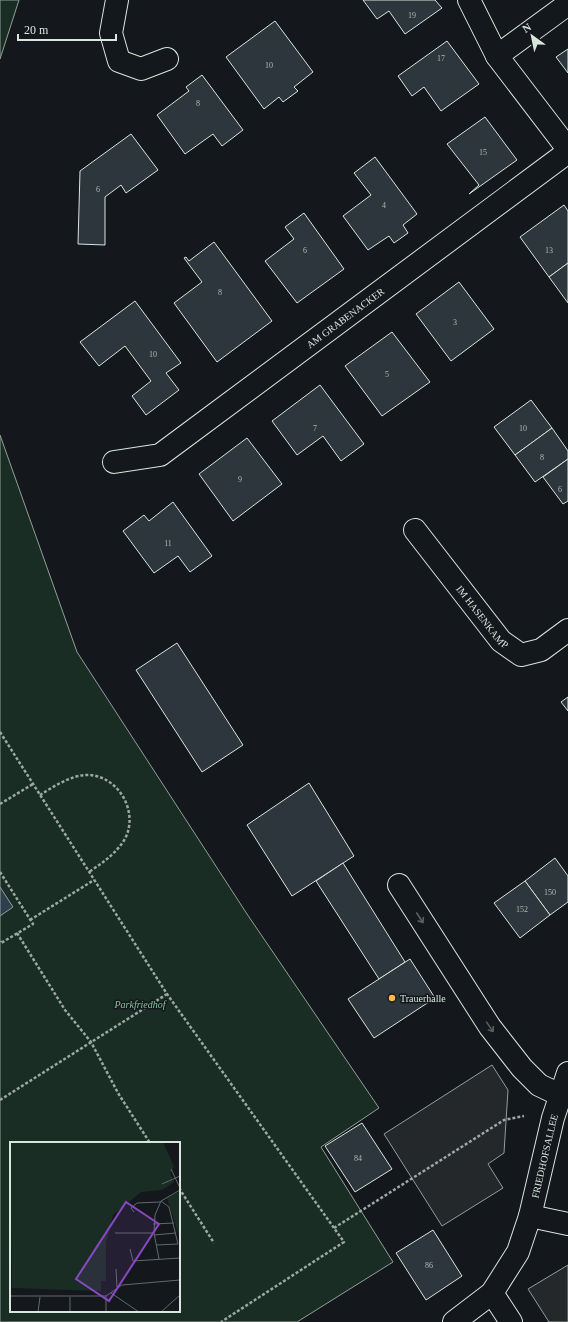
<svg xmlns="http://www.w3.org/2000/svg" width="568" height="1322" viewBox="0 0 568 1322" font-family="'Times New Roman',serif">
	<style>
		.green { fill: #1a2d24; stroke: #939e99; fill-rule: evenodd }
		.parking { fill: #24282b; stroke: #939e99 }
		.water { fill: #2f3f4d; stroke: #939e99 }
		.building { fill: #2c363c; stroke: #d8e6dc }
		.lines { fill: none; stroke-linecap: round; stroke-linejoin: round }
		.minor-casing { stroke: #d8e6dc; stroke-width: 24 }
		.path { stroke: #9da8a2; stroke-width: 2.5; stroke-dasharray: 3 2; stroke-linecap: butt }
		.minor { stroke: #14181c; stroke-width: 22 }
		.oneway { stroke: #59605f }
		.poi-dot { fill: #ffb74d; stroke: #14181c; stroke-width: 1.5 }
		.labels { text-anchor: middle; stroke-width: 3; stroke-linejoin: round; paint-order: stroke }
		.number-label { font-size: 8px; fill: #adbab4 }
		.street-label { font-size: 10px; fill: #d8e6dc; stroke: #14181c }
		.poi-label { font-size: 10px; fill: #d8e6dc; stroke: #14181c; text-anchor: start }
		.park-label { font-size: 10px; font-style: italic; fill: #8ac095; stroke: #14181c }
		.inset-road { fill: none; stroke: #626a69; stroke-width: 1 }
		.view { fill: #8948c3; fill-opacity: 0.15; stroke: #8948c3; stroke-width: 2 }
		.inset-edge { fill: none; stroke: #d8e6dc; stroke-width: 2 }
	</style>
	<rect width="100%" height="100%" fill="#14181c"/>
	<g class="green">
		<polygon points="0,0 19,0 0,59"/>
		<path d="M 0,435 L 77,652 L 247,914 L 379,1108 L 321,1147 L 393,1262 L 297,1322 L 0,1322 ZM 11,1143 L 179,1143 L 179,1311 L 11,1311 Z"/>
	</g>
	<g class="parking">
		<polygon points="492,1065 508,1090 504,1153 488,1164 503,1188 442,1226 384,1134"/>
		<polygon points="568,1265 568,1322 549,1322 528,1289"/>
	</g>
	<polygon class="water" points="0,887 13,907 0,916"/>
	<g class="building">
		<polygon points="363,0 435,0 442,8 405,34 389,11 377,19"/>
		<polygon points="275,21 313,72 294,87 298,91 283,102 279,97 264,109 226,57"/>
		<polygon points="447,41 479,84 441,111 424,87 412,96 398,76"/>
		<polygon points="568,49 568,73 556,57"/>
		<polygon points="202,75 243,130 222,146 213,134 185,154 157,115 189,91 186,87"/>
		<polygon points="485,117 517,160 469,194 479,185 447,144"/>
		<polygon points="131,134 158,170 126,193 121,185 105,197 105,245 78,244 80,171"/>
		<polygon points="375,157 417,214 403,225 408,233 394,243 389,236 368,250 343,216 371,195 354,173"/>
		<polygon points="564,205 568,211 568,263 549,277 520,237"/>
		<polygon points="304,213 344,269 297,303 265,261 294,239 285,227"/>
		<polygon points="214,242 272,321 217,362 174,303 202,282 184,258 186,257 189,261"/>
		<polygon points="568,263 568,303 549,277"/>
		<polygon points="459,282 494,329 451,361 416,314"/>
		<polygon points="135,301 181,363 166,373 179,390 146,415 132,396 151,381 125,346 99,366 80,342"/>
		<polygon points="392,332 430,382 382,416 345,366"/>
		<polygon points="320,385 364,444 341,461 323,436 297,455 272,421"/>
		<polygon points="531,400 552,428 515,455 494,427"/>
		<polygon points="552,428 568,451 568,459 535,482 515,455"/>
		<polygon points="247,438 282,484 233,521 199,474"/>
		<polygon points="568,459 568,501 563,504 543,477"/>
		<polygon points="173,502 212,556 190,572 178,556 154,573 123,531 144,515 149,521"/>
		<polygon points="177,643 243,745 202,772 136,670"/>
		<polygon points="568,697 568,711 561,702"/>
		<polygon points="309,783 354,856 292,896 247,825"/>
		<polygon points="555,858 568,876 568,902 550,915 525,881"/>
		<polygon points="343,863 405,962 379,979 316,881"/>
		<polygon points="525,881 550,915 520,938 494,903"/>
		<polygon points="410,959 435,998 374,1038 348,999"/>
		<polygon points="362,1123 392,1169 355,1192 325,1146"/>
		<polygon points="433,1230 462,1276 426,1300 396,1253"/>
	</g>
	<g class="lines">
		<g class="minor-casing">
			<g id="minor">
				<polyline points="117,0 111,33 119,61 141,69 167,59"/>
				<polyline points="469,0 497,56 568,149"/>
				<polyline points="497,56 568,4"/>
				<path id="s1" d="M 114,462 L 160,455 L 568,152"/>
				<path id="s2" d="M 415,530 L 501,641 L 521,655 L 541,650 L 568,630"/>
				<polyline points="399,885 490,1027 522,1068 539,1085 560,1095"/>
				<polyline points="530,1216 568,1224"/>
				<polyline points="492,1293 511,1322"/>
				<path id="s3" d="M 454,1322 L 492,1293 L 518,1252 L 530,1216 L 553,1118 L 568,1073"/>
			</g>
		</g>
		<g class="path">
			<polyline points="0,732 167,994 344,1242 221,1322"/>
			<path d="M 40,795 C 56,785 77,771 96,776 C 124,783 139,818 123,842 C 114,855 102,863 89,872"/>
			<polyline points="0,804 33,784"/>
			<polyline points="0,872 33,924 1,943 0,941"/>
			<polyline points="30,920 94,880"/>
			<polyline points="17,933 65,1010 91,1042 118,1093 150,1143"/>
			<polyline points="0,1100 167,994"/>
			<polyline points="179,1188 214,1243"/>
			<polyline points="334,1228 504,1120 524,1116"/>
		</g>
		<use href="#minor" class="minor"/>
	</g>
	<defs><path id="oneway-shaft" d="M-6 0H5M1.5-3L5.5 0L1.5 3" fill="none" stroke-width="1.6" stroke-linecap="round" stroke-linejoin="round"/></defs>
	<g class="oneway">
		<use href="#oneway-shaft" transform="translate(420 918) rotate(57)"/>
		<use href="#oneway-shaft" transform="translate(490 1027) rotate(55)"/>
	</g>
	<circle class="poi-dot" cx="392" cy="998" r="4"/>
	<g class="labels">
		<g class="number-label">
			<text x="412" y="18">19</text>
			<text x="441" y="61">17</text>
			<text x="269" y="68">10</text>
			<text x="198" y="106">8</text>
			<text x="483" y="155">15</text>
			<text x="98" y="192">6</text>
			<text x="384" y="208">4</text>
			<text x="305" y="253">6</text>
			<text x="549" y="253">13</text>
			<text x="220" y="295">8</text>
			<text x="455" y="325">3</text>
			<text x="153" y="357">10</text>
			<text x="387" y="377">5</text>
			<text x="315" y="431">7</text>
			<text x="523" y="431">10</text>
			<text x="542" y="460">8</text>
			<text x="240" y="482">9</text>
			<text x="560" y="492">6</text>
			<text x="168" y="546">11</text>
			<text x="550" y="895">150</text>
			<text x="522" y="912">152</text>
			<text x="358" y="1161">84</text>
			<text x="429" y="1268">86</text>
		</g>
		<g class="street-label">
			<text dy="4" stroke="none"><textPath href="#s1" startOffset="277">AM GRABENACKER</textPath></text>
			<text dy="4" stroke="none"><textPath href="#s2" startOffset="110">IM HASENKAMP</textPath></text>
			<text dy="4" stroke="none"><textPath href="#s3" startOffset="196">FRIEDHOFSALLEE</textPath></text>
		</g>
		<g class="poi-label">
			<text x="400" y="1002">Trauerhalle</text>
		</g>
		<g class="park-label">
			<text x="140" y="1008">Parkfriedhof</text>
		</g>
	</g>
	<g transform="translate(10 1142)">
		<rect width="170" height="170" fill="#14181c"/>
		<path d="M 0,0 L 153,0 L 164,25 L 160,31 L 164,40 L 152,48 L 131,50 L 103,73 L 96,101 L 96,139 L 91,139 L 91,149 L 2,146 ZM 169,50 L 170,52 L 170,97 L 157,56 Z" fill="#1a2d24"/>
		<path class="inset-road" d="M 161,27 L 170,46M 152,42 L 170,34M 124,70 L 121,66 L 127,61 L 150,60M 143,82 L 164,81M 105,91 L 144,91M 144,93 L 166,91M 146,103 L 168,102 L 159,65 L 151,59M 120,107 L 123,119 L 170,116M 149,117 L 144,91 L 145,73 L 151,59 L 170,48M 106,127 L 107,145M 101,151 L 129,170M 0,154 L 96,154 L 112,143 L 170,138M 96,154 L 96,170M 60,155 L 60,170M 28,170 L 30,155M 151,170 L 170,153"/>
		<path class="view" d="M 116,60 L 149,82 L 99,159 L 66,137 Z"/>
		<rect width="170" height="170" class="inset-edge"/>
	</g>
	<g transform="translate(532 36) rotate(327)" stroke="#14181c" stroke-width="3" paint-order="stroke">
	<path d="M0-3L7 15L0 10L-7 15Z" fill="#d8e6dc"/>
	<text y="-6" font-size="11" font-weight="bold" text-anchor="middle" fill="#d8e6dc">N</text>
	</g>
	<path d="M18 34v6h98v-6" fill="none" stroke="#d8e6dc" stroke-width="2"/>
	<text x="24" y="34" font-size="12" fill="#d8e6dc" stroke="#14181c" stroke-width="3" paint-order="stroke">20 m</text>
</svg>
